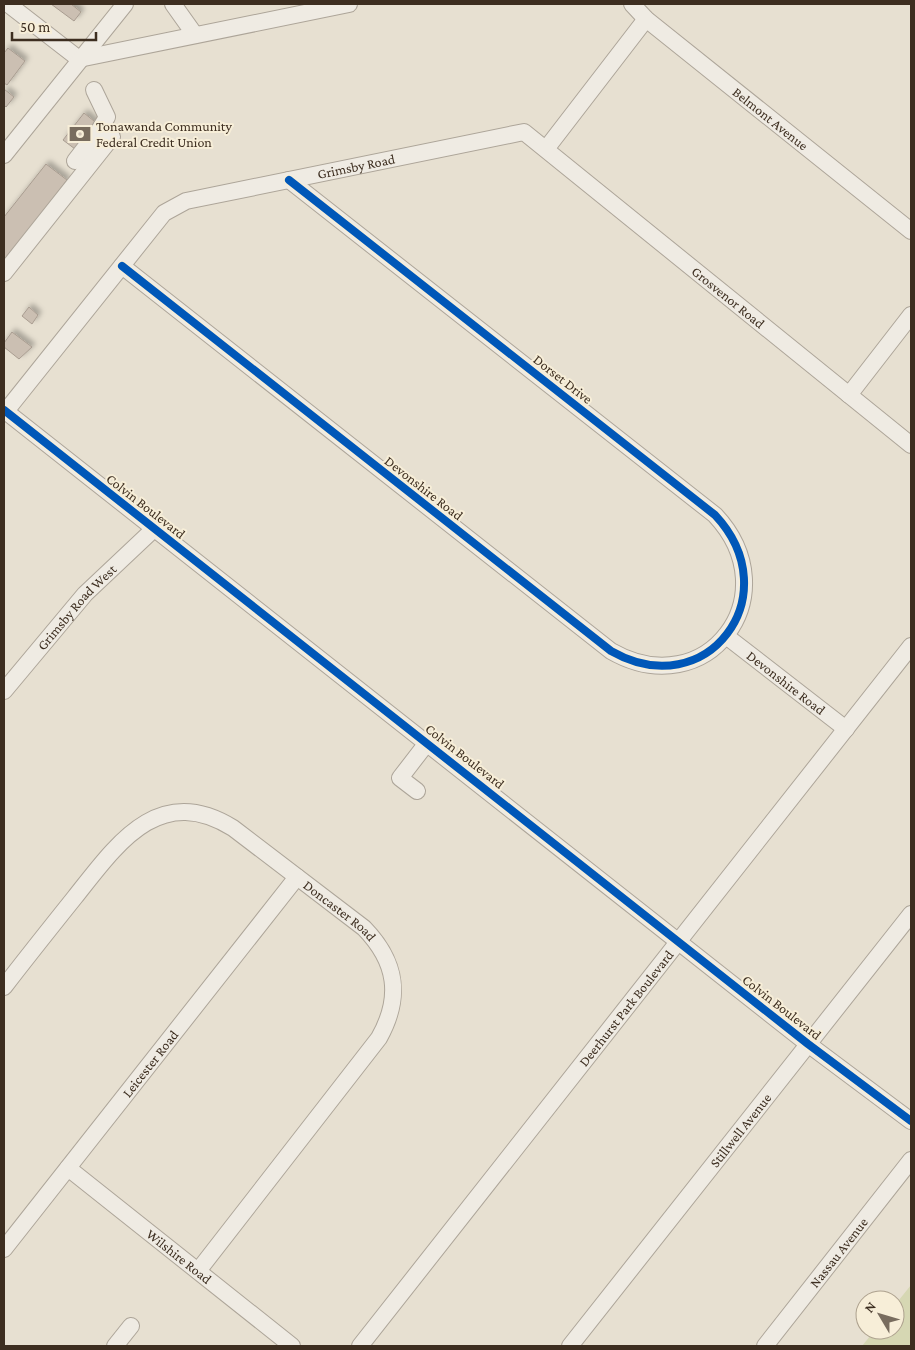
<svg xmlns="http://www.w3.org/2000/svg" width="915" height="1350" viewBox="0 0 915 1350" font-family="'Crimson Pro',serif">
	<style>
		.green { fill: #d6d7b3 }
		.building { fill: #cbbfb2; stroke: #a89c90; filter: url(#shadow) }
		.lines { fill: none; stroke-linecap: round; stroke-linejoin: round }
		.minor-casing { stroke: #ada599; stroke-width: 18 }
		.minor { stroke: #efebe3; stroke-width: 16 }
		.cycleway-casing { stroke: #f7eed8; stroke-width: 11 }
		.cycleway { stroke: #0057b8; stroke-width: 8 }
		.labels { text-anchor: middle; stroke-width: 4; stroke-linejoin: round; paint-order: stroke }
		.street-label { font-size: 14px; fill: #3d2e20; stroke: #f7eed8 }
		.poi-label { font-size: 14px; fill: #3d2e20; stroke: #f7eed8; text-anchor: start }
	</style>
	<defs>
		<filter id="shadow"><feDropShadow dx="3.5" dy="-3.5" stdDeviation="2.5" flood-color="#0004"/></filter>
	</defs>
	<rect width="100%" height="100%" fill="#e7e0d1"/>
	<polygon class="green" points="911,1285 911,1346 862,1346 875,1330 895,1330 895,1305"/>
	<g class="building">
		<polygon points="51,4 71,4 81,12 74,21"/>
		<polygon points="8,48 25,61 7,85 4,83 4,53"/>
		<polygon points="4,89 14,97 6,107 4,105"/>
		<polygon points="84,113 99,125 79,152 63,140"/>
		<polygon points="46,164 67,180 31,227 27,237 24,235 9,254 12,257 7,263 4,260 4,217"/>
		<polygon points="29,307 38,315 32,324 22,316"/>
		<polygon points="12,332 32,347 19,359 4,347 4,343"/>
	</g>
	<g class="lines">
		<g class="minor-casing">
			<g id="minor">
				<polyline points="8,4 79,59"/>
				<polyline points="173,4 195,35"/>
				<path id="s1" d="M 632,4 L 646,19 L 911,231"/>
				<polyline points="79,59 349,4"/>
				<polyline points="94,90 107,117 98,132"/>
				<polyline points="546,149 646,19"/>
				<polyline points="4,155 125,4"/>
				<polyline points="75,161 92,139"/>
				<path d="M 122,266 L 611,651 C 707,706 790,595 715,515 L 289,180"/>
				<polyline points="4,273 112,137"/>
				<polyline points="849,395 911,315"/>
				<polyline points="4,410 808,1044 911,1121"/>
				<path id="s2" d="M 6,411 L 164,213 L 186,201 L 524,132 L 911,445"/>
				<path id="s3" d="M 726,636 L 846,729"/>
				<path id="s4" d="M 4,691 L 85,594 L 155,528"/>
				<polyline points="417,791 400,778 427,743"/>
				<path id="s5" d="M 4,987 C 27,957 51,927 75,897 C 117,844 159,782 233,828 L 364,928 C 397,962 402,997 379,1038 L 198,1271"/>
				<path id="s6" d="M 68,1168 L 292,1346"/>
				<path id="s7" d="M 4,1249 L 297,877"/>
				<polyline points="115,1346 131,1326"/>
				<path id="s8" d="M 360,1346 L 911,646"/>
				<path id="s9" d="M 570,1346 L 911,914"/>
				<path id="s10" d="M 765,1346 L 911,1160"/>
			</g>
		</g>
		<use href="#minor" class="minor"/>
		<g class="cycleway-casing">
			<g id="cycleway">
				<path d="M 122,266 L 611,651 C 707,706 790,595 715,515 L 289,180"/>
				<polyline points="4,410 808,1044 911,1121"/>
			</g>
		</g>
		<use href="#cycleway" class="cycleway"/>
	</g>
	<defs>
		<g id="bank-bare" transform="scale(1.725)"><path d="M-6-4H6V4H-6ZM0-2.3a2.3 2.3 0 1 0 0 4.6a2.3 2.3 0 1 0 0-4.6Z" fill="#786c5e" stroke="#f7eed8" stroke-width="2.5" paint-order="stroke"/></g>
	</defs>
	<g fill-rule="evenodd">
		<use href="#bank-bare" x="80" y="134"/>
	</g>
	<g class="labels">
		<g class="street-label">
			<text dy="5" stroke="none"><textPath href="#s1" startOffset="180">Belmont Avenue</textPath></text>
			<text dy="5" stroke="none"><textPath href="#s2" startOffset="452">Grimsby Road</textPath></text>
			<text dy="5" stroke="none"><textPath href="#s2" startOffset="886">Grosvenor Road</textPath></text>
			<text transform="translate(563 379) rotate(38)" y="5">Dorset Drive</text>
			<text transform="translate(424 488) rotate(38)" y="5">Devonshire Road</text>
			<text transform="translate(146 506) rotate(38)" y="5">Colvin Boulevard</text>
			<text dy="5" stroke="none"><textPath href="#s4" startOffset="111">Grimsby Road West</textPath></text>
			<text dy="5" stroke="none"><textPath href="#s3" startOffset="76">Devonshire Road</textPath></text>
			<text transform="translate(465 756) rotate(38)" y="5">Colvin Boulevard</text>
			<text dy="5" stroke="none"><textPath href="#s5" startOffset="445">Doncaster Road</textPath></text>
			<text transform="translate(782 1007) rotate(38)" y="5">Colvin Boulevard</text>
			<text dy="5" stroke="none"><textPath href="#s8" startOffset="430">Deerhurst Park Boulevard</textPath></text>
			<text dy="5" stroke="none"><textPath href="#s7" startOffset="236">Leicester Road</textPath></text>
			<text dy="5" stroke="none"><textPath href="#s9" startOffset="275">Stillwell Avenue</textPath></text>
			<text dy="5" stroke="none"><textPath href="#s10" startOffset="119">Nassau Avenue</textPath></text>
			<text dy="5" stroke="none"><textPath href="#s6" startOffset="142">Wilshire Road</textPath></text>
		</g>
		<g class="poi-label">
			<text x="96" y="131">Tonawanda Community<tspan x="96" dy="16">Federal Credit Union</tspan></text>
		</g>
	</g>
	<rect width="915" height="1350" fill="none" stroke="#3d2e20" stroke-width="10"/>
	<g transform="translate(880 1315) rotate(308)"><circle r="24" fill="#f7eed8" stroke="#ada18e"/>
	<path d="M0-4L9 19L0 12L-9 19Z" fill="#786c5e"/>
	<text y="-8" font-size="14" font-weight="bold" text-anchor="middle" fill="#3d2e20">N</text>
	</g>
	<path d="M12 32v8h84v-8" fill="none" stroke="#3d2e20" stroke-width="2.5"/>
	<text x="20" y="32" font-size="15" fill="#3d2e20" stroke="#f7eed8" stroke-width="4" paint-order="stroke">50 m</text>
</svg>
